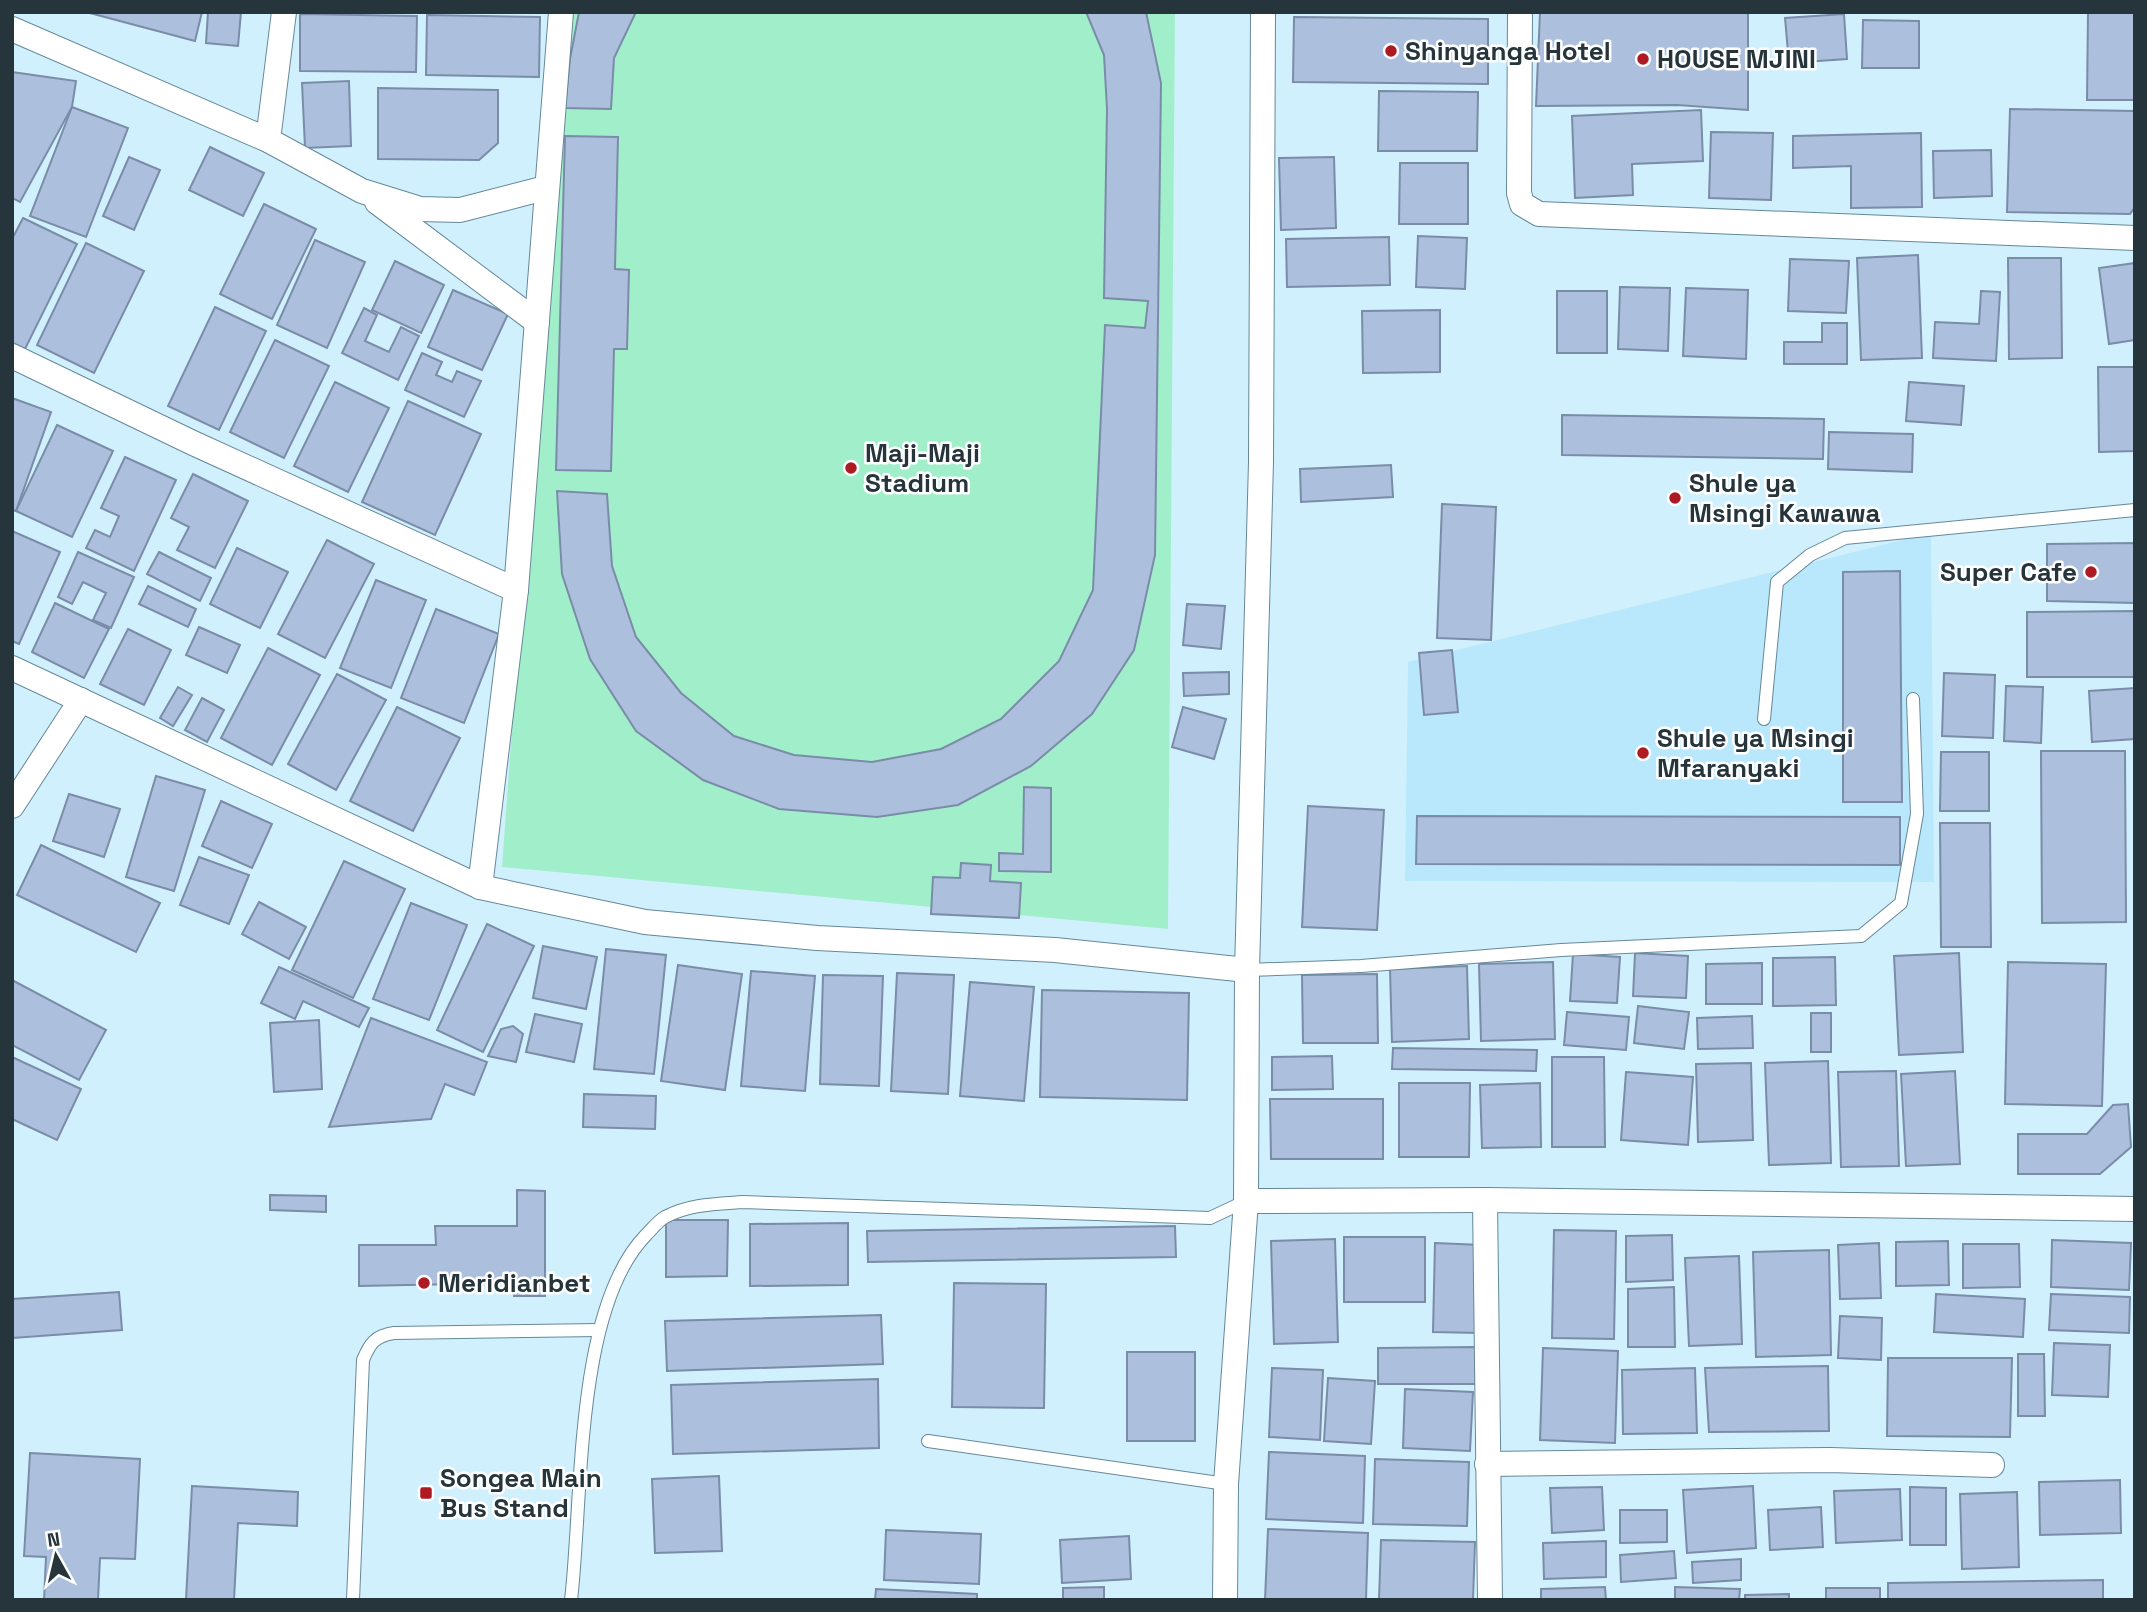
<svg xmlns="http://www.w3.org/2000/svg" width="2147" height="1612" viewBox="0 0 2147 1612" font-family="'Space Grotesk',sans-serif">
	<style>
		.built { fill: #b9e8fd }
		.green { fill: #a1efca }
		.building { fill: #acbfdc; stroke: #7a8ca8; stroke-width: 2 }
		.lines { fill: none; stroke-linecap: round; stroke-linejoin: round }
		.service-casing { stroke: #658898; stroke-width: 14 }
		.minor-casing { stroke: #658898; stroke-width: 26 }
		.service { stroke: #fff; stroke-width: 12 }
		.minor { stroke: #fff; stroke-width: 24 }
		.poi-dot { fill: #ad1a22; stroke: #fff; stroke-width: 2.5 }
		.labels { text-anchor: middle; stroke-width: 5; stroke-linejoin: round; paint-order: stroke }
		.poi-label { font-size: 26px; font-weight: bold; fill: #26353b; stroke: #fff; text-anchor: start }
	</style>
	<rect width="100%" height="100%" fill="#d1f0fe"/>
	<polygon class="built" points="1931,533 1934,882 1405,881 1408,662"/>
	<polygon class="green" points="561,12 1175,12 1168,929 502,867 560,68"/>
	<g class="building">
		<polygon points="86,12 202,12 195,41"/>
		<polygon points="208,12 241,12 238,46 206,43"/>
		<polygon points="579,12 636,12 614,58 611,109 565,108 570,59"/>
		<polygon points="1086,12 1146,12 1161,83 1155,555 1134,650 1092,714 1031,766 958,805 877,817 779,809 703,780 636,731 590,659 562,574 557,491 607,494 612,566 636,637 681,693 734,736 794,755 872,762 941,749 1001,719 1059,661 1093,590 1105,325 1145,328 1148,301 1104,298 1107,109 1104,55"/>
		<polygon points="1540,12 1748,12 1748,110 1677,105 1536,106"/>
		<polygon points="2088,12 2135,12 2135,100 2087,100"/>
		<polygon points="300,14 417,16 416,72 300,71"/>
		<polygon points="1844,14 1847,59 1789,63 1785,18"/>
		<polygon points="427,15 540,17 539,77 426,75"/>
		<polygon points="1294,17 1488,19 1488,84 1293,82"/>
		<polygon points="1863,20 1919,21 1919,68 1862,68"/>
		<polygon points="12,72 76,81 72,107 20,202 12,198"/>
		<polygon points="349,81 351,146 305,148 302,83"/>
		<polygon points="378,88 498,90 498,143 479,160 378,159"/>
		<polygon points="1379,91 1478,92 1477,151 1378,151"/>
		<polygon points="72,107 128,128 86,237 30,216"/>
		<polygon points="2010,109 2135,111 2135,207 2130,214 2007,212"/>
		<polygon points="1701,110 1703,161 1632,164 1633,195 1575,198 1572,116"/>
		<polygon points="1711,132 1773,133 1771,200 1709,198"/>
		<polygon points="1921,133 1922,207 1851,208 1851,166 1793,168 1793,136"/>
		<polygon points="565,136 618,137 615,269 629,270 627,349 614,349 611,471 556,470"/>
		<polygon points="210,147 264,173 243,216 189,190"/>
		<polygon points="1991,150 1992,196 1934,198 1933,151"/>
		<polygon points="129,157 160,170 134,230 103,216"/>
		<polygon points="1334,157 1336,228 1281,230 1279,158"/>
		<polygon points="1400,163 1468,163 1468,224 1399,224"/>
		<polygon points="264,204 316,229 272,319 220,294"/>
		<polygon points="23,218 77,244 25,349 12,343 12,239"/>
		<polygon points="1418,236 1467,238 1465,289 1416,287"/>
		<polygon points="1389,237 1390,285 1287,287 1286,239"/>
		<polygon points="315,240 365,262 327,348 277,325"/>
		<polygon points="86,243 144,271 94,373 37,345"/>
		<polygon points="1918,255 1922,358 1861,360 1857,258"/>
		<polygon points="2008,258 2061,258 2062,358 2009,359"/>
		<polygon points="1790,259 1849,261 1846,313 1788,311"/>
		<polygon points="395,261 444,285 421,333 372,310"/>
		<polygon points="2135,263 2135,340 2109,344 2099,268"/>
		<polygon points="1620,287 1670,288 1668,351 1618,349"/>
		<polygon points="1686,288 1748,290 1746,359 1683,356"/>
		<polygon points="453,290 508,314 482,370 428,347"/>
		<rect x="1557" y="291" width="50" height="62"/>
		<polygon points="1981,291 2000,292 1996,361 1933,358 1935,322 1979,324"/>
		<polygon points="215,307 266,331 219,430 168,406"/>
		<polygon points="364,308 377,315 365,341 389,352 401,327 419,336 398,380 342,353"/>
		<polygon points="1440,310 1440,372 1363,373 1362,311"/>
		<polygon points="1822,323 1847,323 1847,364 1784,364 1784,342 1822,342"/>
		<polygon points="275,340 329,366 284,458 230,432"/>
		<polygon points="422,353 442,362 436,375 452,382 457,371 481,381 464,417 405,390"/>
		<polygon points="2098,367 2135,367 2135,451 2099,452"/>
		<polygon points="335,382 389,408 348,492 294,466"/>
		<polygon points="1909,382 1964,386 1961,425 1906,421"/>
		<polygon points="12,398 51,412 16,511 12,510"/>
		<polygon points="408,401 481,434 435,535 362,502"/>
		<polygon points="1562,415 1824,419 1823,459 1562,455"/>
		<polygon points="57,425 113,451 72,537 16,511"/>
		<polygon points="1829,432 1913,434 1912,472 1828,469"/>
		<polygon points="125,457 176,480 134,571 86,548 95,530 110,537 119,516 101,508"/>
		<polygon points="1391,465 1393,497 1301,502 1300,469"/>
		<polygon points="193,474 248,501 215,568 177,550 189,527 171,518"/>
		<polygon points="1442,504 1496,507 1491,640 1437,638"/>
		<polygon points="12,531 60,552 19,644 12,641"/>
		<polygon points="327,540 374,564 325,658 278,634"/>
		<polygon points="2135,543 2135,603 2047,601 2047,544"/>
		<polygon points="237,548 288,572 260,628 210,604"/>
		<polygon points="78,552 134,577 111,628 93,620 106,593 83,582 72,604 58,597"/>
		<polygon points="159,552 211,578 200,601 147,574"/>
		<polygon points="1900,571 1902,802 1843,802 1843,572"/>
		<polygon points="376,580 426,600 391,688 340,668"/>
		<polygon points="148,586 196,609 188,627 139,604"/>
		<polygon points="55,603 109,629 84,678 32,652"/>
		<polygon points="1187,604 1225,606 1221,649 1183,645"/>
		<polygon points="436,609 499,634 464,723 401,698"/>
		<polygon points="2134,611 2134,677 2027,677 2027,612"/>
		<polygon points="199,627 240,645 227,673 186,655"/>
		<polygon points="128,629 171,650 144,705 100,684"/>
		<polygon points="268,648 320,675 272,765 221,738"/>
		<polygon points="1452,650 1458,712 1424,715 1419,653"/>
		<polygon points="1229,672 1229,694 1184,696 1183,673"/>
		<polygon points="1944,673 1995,675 1993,738 1942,736"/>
		<polygon points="337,674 386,700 336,790 288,764"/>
		<polygon points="2006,686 2043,687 2041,743 2004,741"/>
		<polygon points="178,687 192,695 173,726 160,718"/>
		<polygon points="2135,688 2135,739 2092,742 2089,691"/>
		<polygon points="202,698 224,710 207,742 185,730"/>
		<polygon points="397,707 460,738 413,831 350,801"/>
		<polygon points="1183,707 1226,719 1214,759 1172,747"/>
		<polygon points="2041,751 2125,751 2126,922 2042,923"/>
		<polygon points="1941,752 1989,752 1989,811 1940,811"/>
		<polygon points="156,776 205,790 174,891 126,877"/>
		<polygon points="1024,787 1051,788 1051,872 999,871 999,853 1023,854"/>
		<polygon points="69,794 120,809 104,857 53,841"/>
		<polygon points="221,801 272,824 252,868 202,846"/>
		<polygon points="1308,806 1384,810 1377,930 1302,927"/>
		<polygon points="1417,816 1900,817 1900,865 1416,864"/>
		<polygon points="1940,823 1990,823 1991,947 1941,947"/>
		<polygon points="41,845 160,903 136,952 17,895"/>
		<polygon points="199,857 249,875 229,924 180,905"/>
		<polygon points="344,861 405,889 353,998 292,970"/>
		<polygon points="961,863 991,865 990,881 1021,883 1019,918 931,914 933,877 960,878"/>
		<polygon points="259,902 306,927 289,959 242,934"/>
		<polygon points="411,903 467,925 429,1020 373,999"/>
		<polygon points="487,924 534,946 483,1052 437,1030"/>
		<polygon points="543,946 597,957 586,1009 533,998"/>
		<polygon points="606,949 666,955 654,1074 594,1069"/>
		<polygon points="1635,953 1688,956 1686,998 1633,996"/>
		<polygon points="1959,953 1963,1052 1899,1055 1894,956"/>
		<polygon points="1573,954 1620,957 1617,1003 1570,1001"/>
		<polygon points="1835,957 1836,1005 1773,1006 1773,958"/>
		<polygon points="1553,962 1555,1039 1481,1041 1479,964"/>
		<polygon points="2008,962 2106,964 2102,1106 2005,1104"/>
		<polygon points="1762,963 1762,1004 1706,1004 1706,964"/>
		<polygon points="678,965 742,974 725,1090 661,1081"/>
		<polygon points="1467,966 1469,1039 1392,1042 1390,969"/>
		<polygon points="279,967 369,1008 359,1027 303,1001 295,1019 261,1003"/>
		<polygon points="751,971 815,976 805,1091 741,1086"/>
		<polygon points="897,973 954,975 948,1094 891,1091"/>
		<polygon points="1377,974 1378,1043 1303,1043 1302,975"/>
		<polygon points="823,975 883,976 879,1086 820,1084"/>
		<polygon points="12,980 106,1030 79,1080 12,1045"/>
		<polygon points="970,982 1034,987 1024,1101 960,1096"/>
		<polygon points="1042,990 1189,993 1187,1100 1040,1097"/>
		<polygon points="1638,1006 1689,1012 1684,1049 1634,1043"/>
		<polygon points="1567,1012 1629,1017 1626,1050 1564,1045"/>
		<rect x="1811" y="1013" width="20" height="39"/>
		<polygon points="535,1014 582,1024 574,1062 526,1052"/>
		<polygon points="1752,1016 1753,1048 1698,1049 1697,1018"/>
		<polygon points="371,1018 487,1062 474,1095 445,1084 431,1119 329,1127"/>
		<polygon points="319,1020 322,1089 274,1092 270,1023"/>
		<polygon points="513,1026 523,1034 516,1062 488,1056 501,1029"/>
		<polygon points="1393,1048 1537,1050 1536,1071 1392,1069"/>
		<polygon points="1332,1056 1333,1089 1272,1090 1272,1057"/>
		<polygon points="12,1057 81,1089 57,1140 12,1119"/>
		<polygon points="1552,1057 1604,1057 1605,1147 1552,1147"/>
		<polygon points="1828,1061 1831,1163 1769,1165 1765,1063"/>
		<polygon points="1751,1063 1753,1140 1698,1142 1696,1064"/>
		<polygon points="1896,1071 1899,1166 1841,1167 1838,1072"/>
		<polygon points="1955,1071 1960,1164 1906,1166 1901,1074"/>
		<polygon points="1626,1072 1693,1077 1688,1145 1621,1140"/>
		<polygon points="1399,1083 1470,1083 1469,1157 1399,1157"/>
		<polygon points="1540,1083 1541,1147 1482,1148 1480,1085"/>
		<polygon points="584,1094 656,1096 655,1129 583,1127"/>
		<polygon points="1270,1099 1383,1099 1383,1159 1271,1159"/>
		<polygon points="2128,1104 2131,1147 2100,1174 2018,1174 2018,1134 2087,1134 2113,1105"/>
		<polygon points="517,1190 545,1191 545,1296 514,1296 514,1283 359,1286 359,1245 436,1245 435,1226 517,1226"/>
		<polygon points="270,1195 326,1196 326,1212 270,1210"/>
		<polygon points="666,1220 728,1220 727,1276 666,1277"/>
		<polygon points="848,1223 848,1285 750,1286 750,1224"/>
		<polygon points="1175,1226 1176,1257 868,1262 867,1231"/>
		<polygon points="1554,1230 1616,1231 1614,1339 1552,1338"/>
		<polygon points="1672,1235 1673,1280 1626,1282 1626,1236"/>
		<rect x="1344" y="1237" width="81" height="65"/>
		<polygon points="1335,1239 1338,1342 1274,1344 1271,1241"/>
		<polygon points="2052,1240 2131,1243 2129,1290 2051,1287"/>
		<polygon points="1948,1241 1949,1285 1896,1286 1896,1242"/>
		<polygon points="1435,1243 1481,1245 1479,1333 1433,1332"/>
		<polygon points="1879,1243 1881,1298 1840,1299 1838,1245"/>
		<polygon points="1963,1244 2019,1244 2020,1287 1963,1288"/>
		<polygon points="1829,1250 1831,1355 1756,1357 1753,1252"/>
		<polygon points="1739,1256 1742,1344 1689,1346 1685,1258"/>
		<polygon points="954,1283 1046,1284 1044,1408 952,1407"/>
		<polygon points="1674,1287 1675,1347 1628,1347 1628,1289"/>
		<polygon points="119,1292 122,1330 13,1338 12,1299"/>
		<polygon points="1936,1294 2025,1299 2023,1337 1934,1332"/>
		<polygon points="2051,1294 2130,1297 2129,1333 2049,1330"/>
		<polygon points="881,1315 883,1364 667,1371 665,1321"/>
		<polygon points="1840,1316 1882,1318 1881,1360 1838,1358"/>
		<polygon points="2054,1343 2110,1345 2108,1397 2052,1395"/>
		<polygon points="1476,1347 1477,1384 1378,1384 1378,1348"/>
		<polygon points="1543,1348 1618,1351 1615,1443 1540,1440"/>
		<rect x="1127" y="1352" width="68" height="89"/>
		<polygon points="2018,1354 2044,1354 2045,1416 2018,1416"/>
		<polygon points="1888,1358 2012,1358 2010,1437 1887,1436"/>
		<polygon points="1828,1366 1829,1431 1709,1432 1705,1368"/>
		<polygon points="1272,1368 1323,1370 1320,1440 1269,1437"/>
		<polygon points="1695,1368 1697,1433 1623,1434 1622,1370"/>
		<polygon points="1328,1378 1375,1381 1371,1444 1324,1441"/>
		<polygon points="878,1379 879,1448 673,1454 671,1385"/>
		<polygon points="1405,1389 1473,1392 1470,1451 1403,1448"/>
		<polygon points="1269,1452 1365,1456 1363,1523 1266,1519"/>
		<polygon points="30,1453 140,1459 135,1559 100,1558 98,1600 44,1600 46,1557 24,1556"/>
		<polygon points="1375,1459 1469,1462 1467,1526 1373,1524"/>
		<polygon points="719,1476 722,1551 655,1553 652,1479"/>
		<polygon points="2120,1480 2121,1533 2040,1535 2039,1482"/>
		<polygon points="192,1486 298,1492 297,1526 238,1523 234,1600 186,1600"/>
		<polygon points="1753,1486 1756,1548 1687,1553 1683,1490"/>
		<polygon points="1602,1487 1604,1530 1552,1533 1550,1488"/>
		<polygon points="1910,1487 1946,1488 1946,1545 1910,1545"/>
		<polygon points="1900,1489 1902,1540 1836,1543 1834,1491"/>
		<polygon points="2017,1492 2019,1567 1962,1569 1960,1494"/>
		<polygon points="1821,1507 1823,1547 1770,1550 1768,1510"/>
		<polygon points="1620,1510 1667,1510 1667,1542 1620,1543"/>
		<polygon points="1268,1529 1368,1533 1366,1600 1265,1600"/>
		<polygon points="886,1530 981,1534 979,1584 884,1580"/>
		<polygon points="1129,1536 1131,1579 1062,1583 1060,1540"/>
		<polygon points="1381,1540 1475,1542 1473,1600 1379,1600"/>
		<polygon points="1606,1541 1606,1577 1544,1579 1543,1543"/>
		<polygon points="1674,1551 1676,1578 1621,1582 1620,1555"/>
		<polygon points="1741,1559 1741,1580 1693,1583 1692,1562"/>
		<polygon points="2103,1580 2103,1600 1888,1600 1888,1583"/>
		<polygon points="1104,1587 1104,1600 1063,1600 1063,1588"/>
		<polygon points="1605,1587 1606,1600 1541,1600 1541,1589"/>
		<polygon points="1675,1587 1740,1589 1739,1600 1675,1600"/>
		<rect x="1826" y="1588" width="54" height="12"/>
		<polygon points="876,1589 977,1594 977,1600 875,1600"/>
		<polygon points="1789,1594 1789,1600 1745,1600 1745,1595"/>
	</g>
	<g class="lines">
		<g class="service-casing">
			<g id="service">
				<polyline points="1764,719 1777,582 1810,555 1845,538 2135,510"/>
				<polyline points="1247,970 1361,966 1561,950 1861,936 1901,903 1917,814 1913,699"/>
				<polyline points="928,1441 1226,1484"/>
				<path d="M 353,1600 L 363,1360 C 370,1343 375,1336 394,1333 L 599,1330"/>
				<path d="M 571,1600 C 583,1500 574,1309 646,1235 C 652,1229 658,1221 665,1217 C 690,1204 715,1204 743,1202 L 1210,1218 L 1246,1201"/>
			</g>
		</g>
		<g class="minor-casing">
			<g id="minor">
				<polyline points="1520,12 1519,193 1522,204 1539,214 2135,238"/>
				<polyline points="12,29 268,140 362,191 420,209 460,210 545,188"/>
				<polyline points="268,140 284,12"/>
				<polyline points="377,202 537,322"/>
				<polyline points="12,356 193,443 516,590"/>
				<polyline points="12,668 480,887 645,922 817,938 1055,950 1247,970"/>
				<polyline points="12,806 81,700"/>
				<polyline points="480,887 516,590 561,12"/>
				<polyline points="1485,1200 1490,1600"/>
				<polyline points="1246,1201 1485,1200 2135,1209"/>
				<polyline points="1487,1464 1830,1460 1992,1465"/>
				<polyline points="1225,1600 1226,1484 1246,1201 1247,970 1261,462 1263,12"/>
			</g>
		</g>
		<use href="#service" class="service"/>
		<use href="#minor" class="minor"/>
	</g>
	<g class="poi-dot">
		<circle cx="1391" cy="51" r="7"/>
		<circle cx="1643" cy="59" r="7"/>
		<circle cx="851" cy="468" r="7"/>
		<circle cx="1675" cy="498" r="7"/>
		<circle cx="2091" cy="572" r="7"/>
		<circle cx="1643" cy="753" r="7"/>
		<circle cx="424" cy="1283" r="7"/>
		<rect x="419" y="1486" width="14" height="14" rx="3.5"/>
	</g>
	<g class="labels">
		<g class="poi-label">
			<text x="1405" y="60">Shinyanga Hotel</text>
			<text x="1657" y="68">HOUSE MJINI</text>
			<text x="865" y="462">Maji-Maji<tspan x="865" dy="30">Stadium</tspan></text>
			<text x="1689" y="492">Shule ya<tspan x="1689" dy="30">Msingi Kawawa</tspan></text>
			<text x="2077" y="581" text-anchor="end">Super Cafe</text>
			<text x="1657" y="747">Shule ya Msingi<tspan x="1657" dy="30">Mfaranyaki</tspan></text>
			<text x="438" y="1292">Meridianbet</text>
			<text x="440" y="1487">Songea Main<tspan x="440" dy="30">Bus Stand</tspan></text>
		</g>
	</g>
	<rect width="2147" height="1612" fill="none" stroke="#26353b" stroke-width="28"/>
	<g transform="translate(56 1556) rotate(352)" stroke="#ffffff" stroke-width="5" paint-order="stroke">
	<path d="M0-5L12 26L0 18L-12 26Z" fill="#26353b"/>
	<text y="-10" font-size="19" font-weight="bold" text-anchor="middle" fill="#26353b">N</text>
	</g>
</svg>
